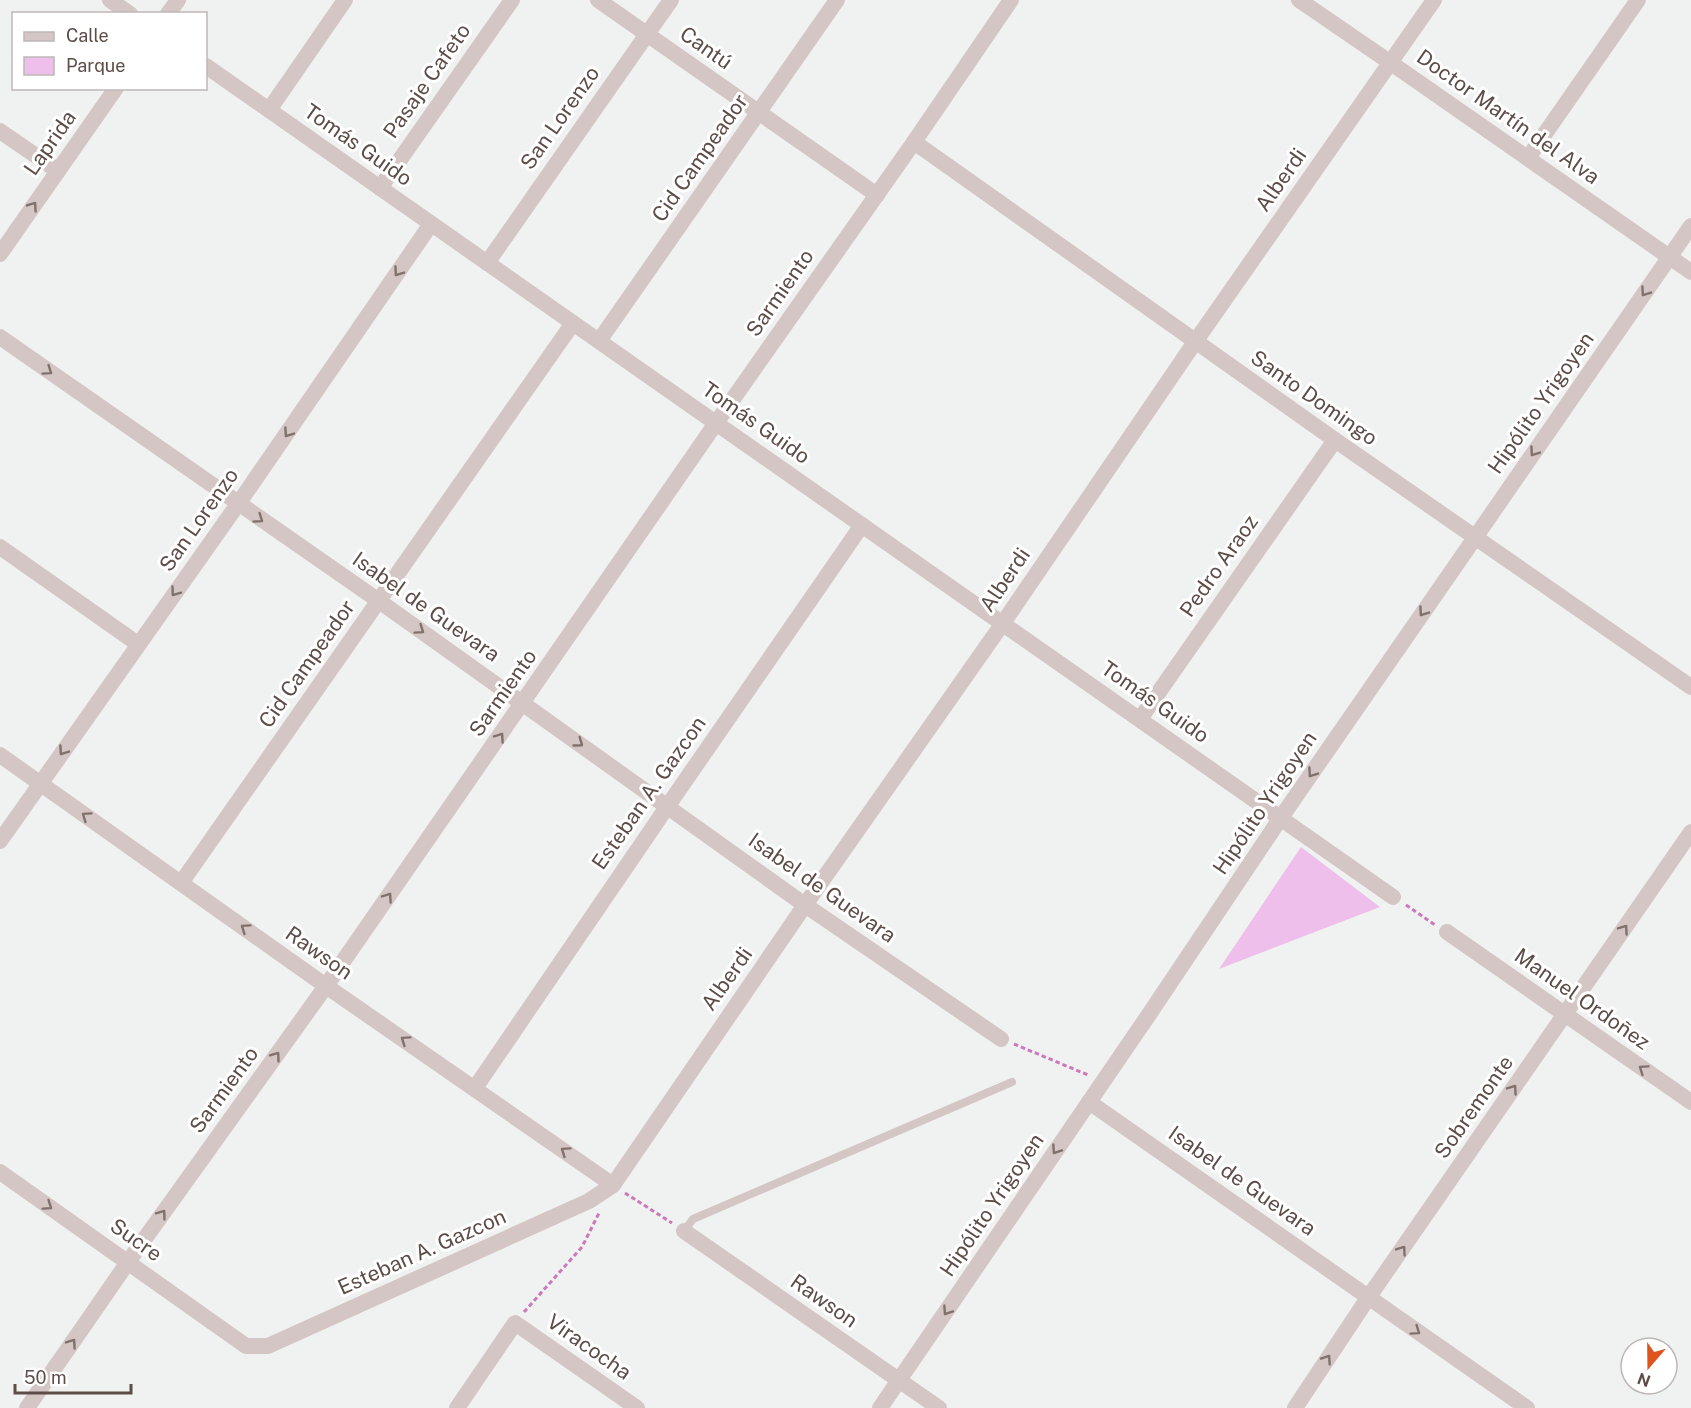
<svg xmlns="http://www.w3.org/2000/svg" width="1691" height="1408" viewBox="0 0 1691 1408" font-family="'Public Sans',sans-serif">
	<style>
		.green { fill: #eebfea }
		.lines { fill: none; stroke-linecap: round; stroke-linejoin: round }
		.path { stroke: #cc78b9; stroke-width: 3; stroke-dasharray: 4.5 3; stroke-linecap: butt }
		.service { stroke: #d4c6c4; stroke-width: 8 }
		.minor { stroke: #d4c6c4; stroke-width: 16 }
		.oneway { stroke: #81716d }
		.labels { text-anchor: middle; stroke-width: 6; stroke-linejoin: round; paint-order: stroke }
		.street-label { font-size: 21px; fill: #5d4c48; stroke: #fff }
	</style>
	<rect width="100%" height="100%" fill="#f0f2f1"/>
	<polygon class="green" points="1301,847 1380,907 1219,969"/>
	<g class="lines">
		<g class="path">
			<polyline points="1406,905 1435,925"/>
			<polyline points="1014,1044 1088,1075"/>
			<polyline points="625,1193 672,1223"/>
			<polyline points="524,1312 582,1247 599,1213"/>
		</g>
		<polyline class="service" points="684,1231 693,1219 1012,1082"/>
		<g class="minor">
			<polyline points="110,0 130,14"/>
			<polyline points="598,0 877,195"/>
			<polyline points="1299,0 1391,63 1691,272"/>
			<polyline points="168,14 178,0"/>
			<polyline points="206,66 1393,897"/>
			<polyline points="269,110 345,0"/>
			<polyline points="0,131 58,171"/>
			<polyline points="914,142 1335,440 1691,687"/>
			<polyline points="1528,158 1638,0"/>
			<polyline points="380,188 512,0"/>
			<polyline points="0,254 116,88"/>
			<polyline points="487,263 671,0"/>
			<polyline points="0,337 379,601 805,905 1001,1039"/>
			<polyline points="599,341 837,0"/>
			<polyline points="0,547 138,644"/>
			<polyline points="1140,719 1335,440"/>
			<polyline points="0,755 326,986 613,1185"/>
			<polyline points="0,841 238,504 431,224"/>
			<polyline points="181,883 573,323"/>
			<polyline points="1447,932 1691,1102"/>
			<polyline points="475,1088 667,807 862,525"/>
			<polyline points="1089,1102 1527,1408"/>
			<polyline points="0,1172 246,1346 268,1346 589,1201 613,1185 805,905 1003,623 1195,342 1434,0"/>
			<polyline points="684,1231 939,1408"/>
			<polyline points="27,1408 128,1262 326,986 716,423 914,142 1011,0"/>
			<polyline points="457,1408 515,1323 637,1408"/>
			<polyline points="880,1408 1150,1013 1280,819 1691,226"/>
			<polyline points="1295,1408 1368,1298 1691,832"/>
		</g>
	</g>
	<defs><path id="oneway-chevron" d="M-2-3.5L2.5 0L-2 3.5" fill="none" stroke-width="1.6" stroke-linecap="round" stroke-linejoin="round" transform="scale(1.5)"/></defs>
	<g class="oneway">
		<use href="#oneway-chevron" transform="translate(33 206) rotate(-55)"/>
		<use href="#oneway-chevron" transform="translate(398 272) rotate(125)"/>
		<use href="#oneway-chevron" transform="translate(1645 292) rotate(125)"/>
		<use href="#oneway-chevron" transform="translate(48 371) rotate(35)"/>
		<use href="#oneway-chevron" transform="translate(288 433) rotate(125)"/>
		<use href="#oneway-chevron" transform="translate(1534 452) rotate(125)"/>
		<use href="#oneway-chevron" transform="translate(259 519) rotate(35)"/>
		<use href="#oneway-chevron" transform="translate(175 592) rotate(126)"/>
		<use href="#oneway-chevron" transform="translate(1423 612) rotate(125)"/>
		<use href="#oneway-chevron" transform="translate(420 630) rotate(35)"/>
		<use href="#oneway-chevron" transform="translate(500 737) rotate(-55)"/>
		<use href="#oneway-chevron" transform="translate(579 743) rotate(36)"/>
		<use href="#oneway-chevron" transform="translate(63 751) rotate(125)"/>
		<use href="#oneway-chevron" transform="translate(1312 773) rotate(125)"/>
		<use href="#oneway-chevron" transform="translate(86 816) rotate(-145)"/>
		<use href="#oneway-chevron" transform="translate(388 897) rotate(-55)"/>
		<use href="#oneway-chevron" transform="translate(245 928) rotate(-145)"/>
		<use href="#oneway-chevron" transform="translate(1624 929) rotate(-55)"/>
		<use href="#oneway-chevron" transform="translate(405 1040) rotate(-145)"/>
		<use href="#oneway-chevron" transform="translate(276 1056) rotate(-54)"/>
		<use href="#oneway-chevron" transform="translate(1643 1069) rotate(-145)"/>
		<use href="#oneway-chevron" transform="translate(1513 1089) rotate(-55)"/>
		<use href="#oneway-chevron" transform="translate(1056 1150) rotate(124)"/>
		<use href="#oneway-chevron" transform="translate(565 1151) rotate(-145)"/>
		<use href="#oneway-chevron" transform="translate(48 1206) rotate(35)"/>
		<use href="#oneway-chevron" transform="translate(162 1214) rotate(-54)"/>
		<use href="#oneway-chevron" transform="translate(1402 1250) rotate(-55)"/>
		<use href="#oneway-chevron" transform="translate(947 1311) rotate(124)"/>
		<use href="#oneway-chevron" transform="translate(1416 1331) rotate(35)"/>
		<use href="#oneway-chevron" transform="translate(72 1343) rotate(-55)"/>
		<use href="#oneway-chevron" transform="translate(1327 1359) rotate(-56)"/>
	</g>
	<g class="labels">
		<g class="street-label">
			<text transform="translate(706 48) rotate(35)" y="7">Cantú</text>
			<text transform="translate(427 81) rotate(-55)" y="7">Pasaje Cafeto</text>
			<text transform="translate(1508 117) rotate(35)" y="7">Doctor Martín del Alva</text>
			<text transform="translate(560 118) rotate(-55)" y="7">San Lorenzo</text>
			<text transform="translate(50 143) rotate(-55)" y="7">Laprida</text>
			<text transform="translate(358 145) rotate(35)" y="7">Tomás Guido</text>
			<text transform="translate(700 158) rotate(-55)" y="7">Cid Campeador</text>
			<text transform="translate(1281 180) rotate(-55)" y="7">Alberdi</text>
			<text transform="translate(780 293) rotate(-55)" y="7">Sarmiento</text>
			<text transform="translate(1314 398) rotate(35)" y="7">Santo Domingo</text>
			<text transform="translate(1541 403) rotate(-55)" y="7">Hipólito Yrigoyen</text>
			<text transform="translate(756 423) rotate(35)" y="7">Tomás Guido</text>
			<text transform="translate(199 520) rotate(-55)" y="7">San Lorenzo</text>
			<text transform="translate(1219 566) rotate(-55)" y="7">Pedro Araoz</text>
			<text transform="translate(1005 580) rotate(-56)" y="7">Alberdi</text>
			<text transform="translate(426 607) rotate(35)" y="7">Isabel de Guevara</text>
			<text transform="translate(307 664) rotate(-55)" y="7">Cid Campeador</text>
			<text transform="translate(503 693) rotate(-55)" y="7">Sarmiento</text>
			<text transform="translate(1155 702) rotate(35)" y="7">Tomás Guido</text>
			<text transform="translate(649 793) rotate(-55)" y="7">Esteban A. Gazcon</text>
			<text transform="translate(1265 803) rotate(-56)" y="7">Hipólito Yrigoyen</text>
			<text transform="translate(822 888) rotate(35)" y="7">Isabel de Guevara</text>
			<text transform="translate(319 953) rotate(35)" y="7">Rawson</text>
			<text transform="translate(727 979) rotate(-55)" y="7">Alberdi</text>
			<text transform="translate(1582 999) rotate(35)" y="7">Manuel Ordoñez</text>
			<text transform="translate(224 1090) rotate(-54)" y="7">Sarmiento</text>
			<text transform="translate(1474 1107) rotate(-55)" y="7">Sobremonte</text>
			<text transform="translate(1242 1181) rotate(35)" y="7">Isabel de Guevara</text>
			<text transform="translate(992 1205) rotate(-56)" y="7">Hipólito Yrigoyen</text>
			<text transform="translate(136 1240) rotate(35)" y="7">Sucre</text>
			<text transform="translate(422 1252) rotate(-24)" y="7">Esteban A. Gazcon</text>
			<text transform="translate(824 1301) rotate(35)" y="7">Rawson</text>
			<text transform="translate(589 1347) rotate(35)" y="7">Viracocha</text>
		</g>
	</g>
	<rect x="12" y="12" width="195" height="78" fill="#ffffff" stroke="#beb7b6" stroke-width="1.5"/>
	<rect x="24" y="32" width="30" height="9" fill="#d4c6c4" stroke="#beb7b6" stroke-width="1.5"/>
	<text x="66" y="42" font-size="18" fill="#5d4c48">Calle</text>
	<rect x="24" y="57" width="30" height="18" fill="#eebfea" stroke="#beb7b6" stroke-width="1.5"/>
	<text x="66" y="72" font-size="18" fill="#5d4c48">Parque</text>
	<g transform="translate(1649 1366) rotate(200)"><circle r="28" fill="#ffffff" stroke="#beb7b6" stroke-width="1.5"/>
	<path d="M0-4.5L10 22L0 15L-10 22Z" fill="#df531d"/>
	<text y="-9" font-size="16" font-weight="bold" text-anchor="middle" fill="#5d4c48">N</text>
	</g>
	<path d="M15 1384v9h116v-9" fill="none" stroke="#5d4c48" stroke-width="3"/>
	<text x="24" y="1384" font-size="18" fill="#5d4c48" stroke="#ffffff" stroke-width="4.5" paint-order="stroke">50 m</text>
</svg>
